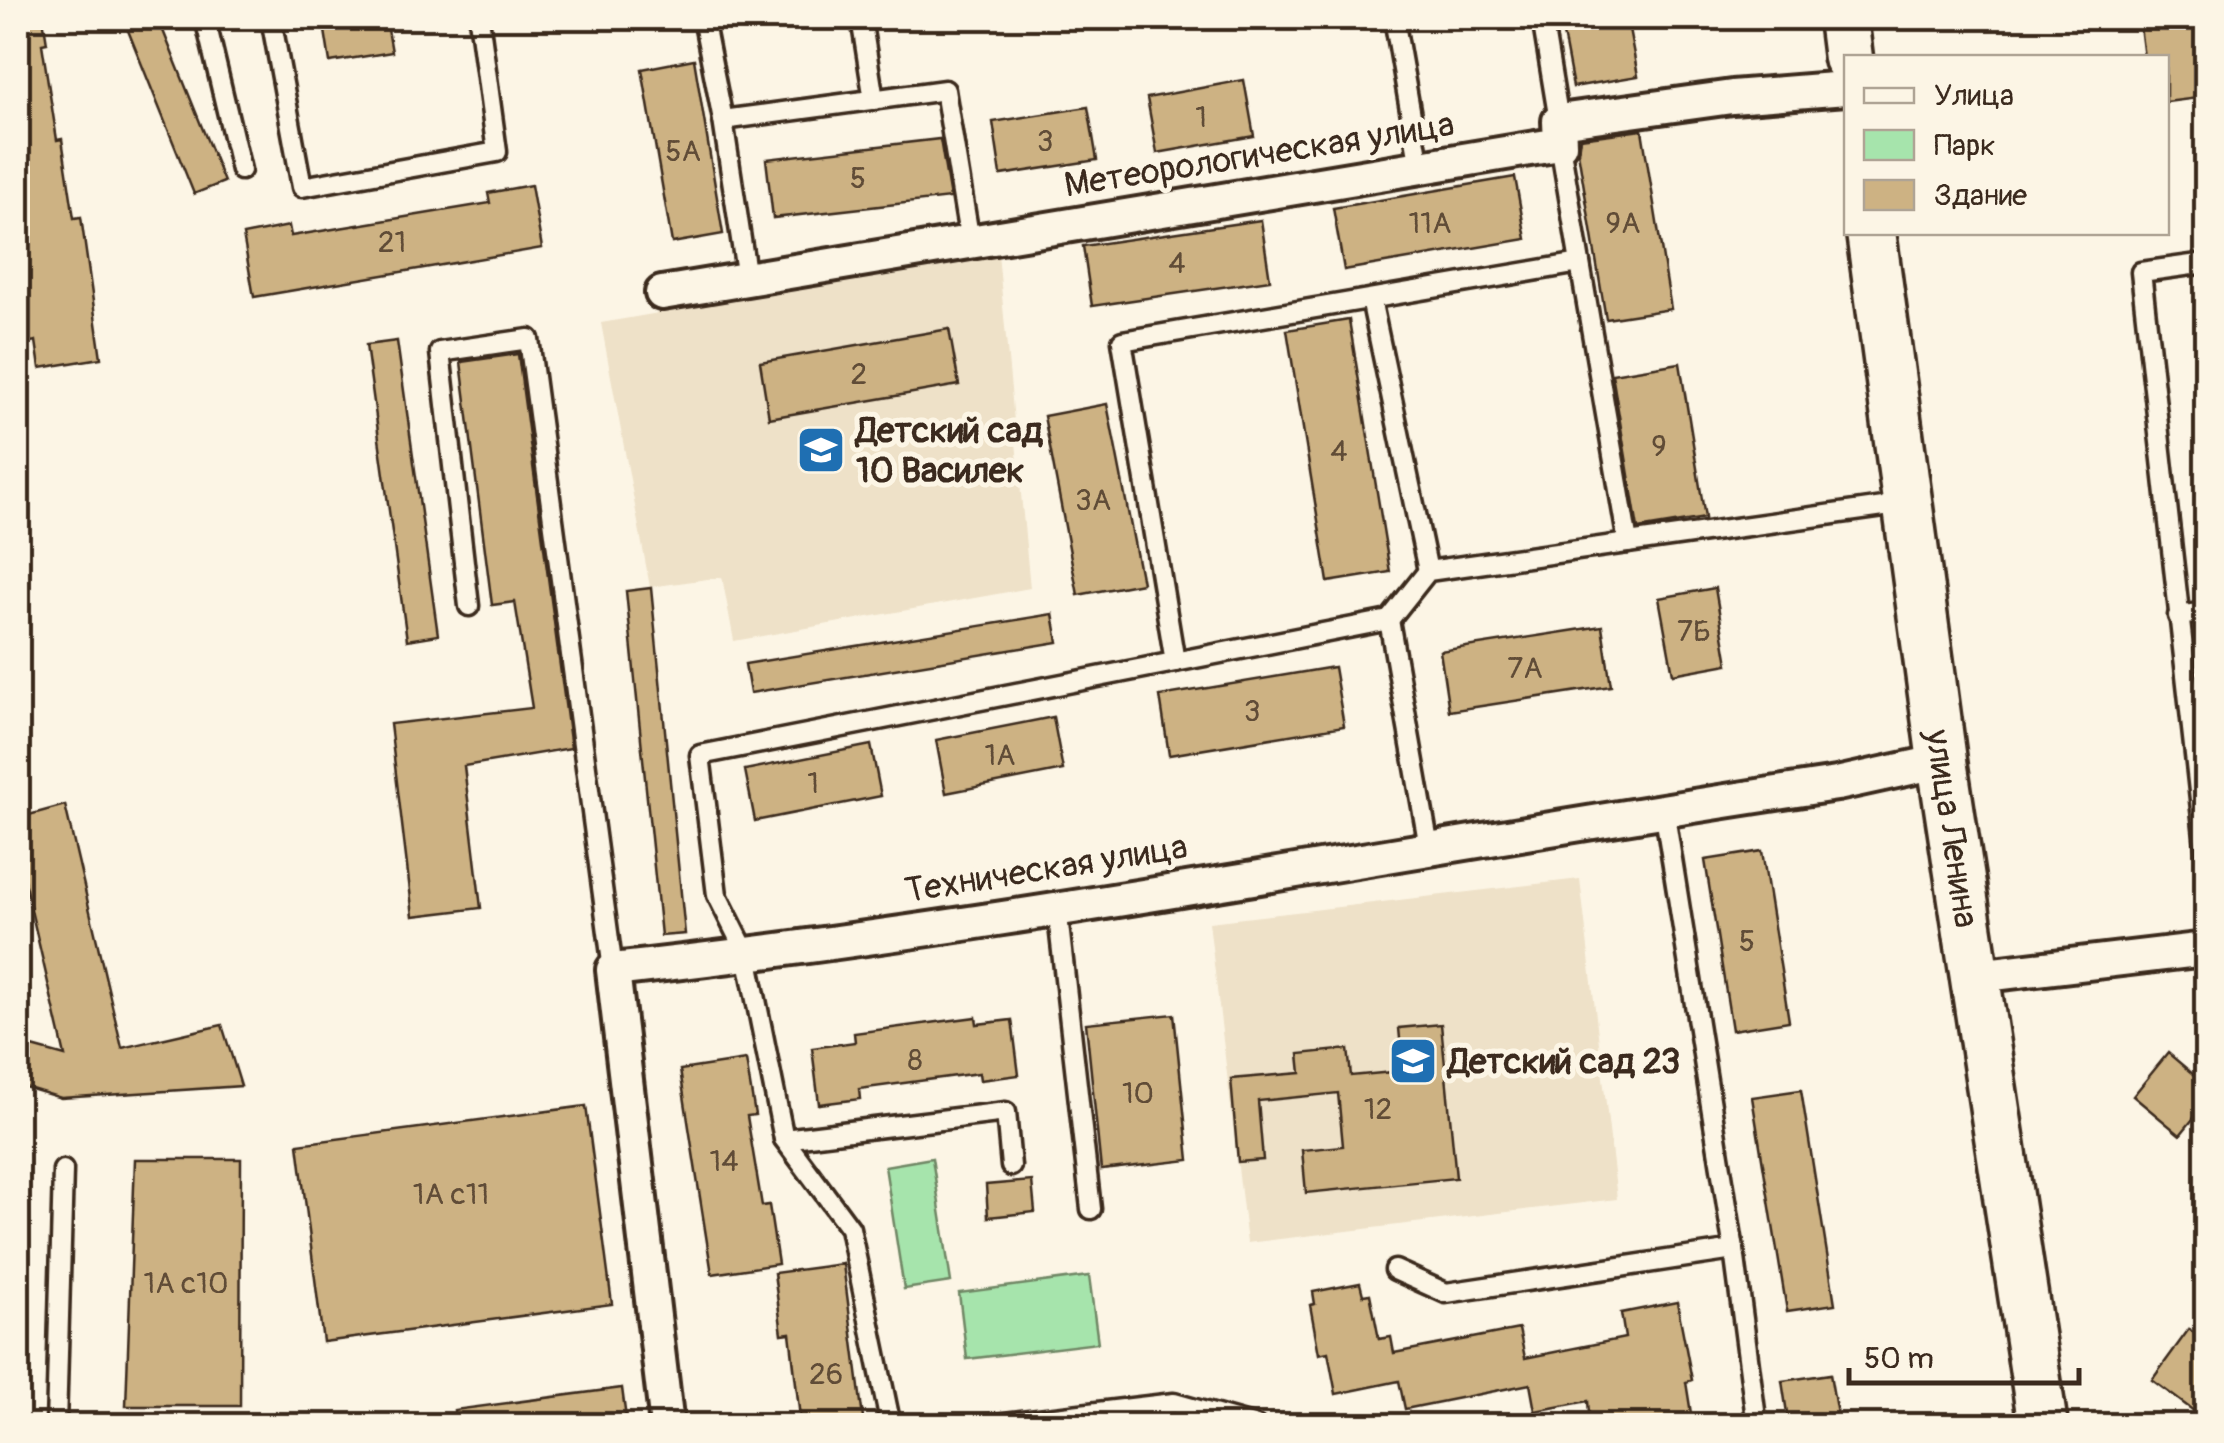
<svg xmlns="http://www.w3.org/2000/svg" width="2224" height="1443" viewBox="0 0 2224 1443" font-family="Pangolin,sans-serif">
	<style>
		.built { fill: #eee1c8 }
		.green { fill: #a6e4ac; stroke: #708765; stroke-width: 2.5 }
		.building { fill: #cdb283; stroke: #3b2a1e; stroke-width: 2.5 }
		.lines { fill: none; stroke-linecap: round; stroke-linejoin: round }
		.service-casing { stroke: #3b2a1e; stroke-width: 25 }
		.minor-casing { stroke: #3b2a1e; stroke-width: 40 }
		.secondary-casing { stroke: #3b2a1e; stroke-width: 55 }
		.service { stroke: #fcf5e5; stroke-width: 18 }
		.minor { stroke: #fcf5e5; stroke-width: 32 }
		.secondary { stroke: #fcf5e5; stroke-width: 48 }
		.labels { text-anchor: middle; stroke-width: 10; stroke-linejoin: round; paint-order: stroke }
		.number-label { font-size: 30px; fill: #604c37 }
		.street-label { font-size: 35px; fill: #3b2a1e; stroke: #fcf5e5 }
		.poi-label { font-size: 35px; font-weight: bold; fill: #3b2a1e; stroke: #fcf5e5; text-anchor: start }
	</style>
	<rect width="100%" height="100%" fill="#fcf5e5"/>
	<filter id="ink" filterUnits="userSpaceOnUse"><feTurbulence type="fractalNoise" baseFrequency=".01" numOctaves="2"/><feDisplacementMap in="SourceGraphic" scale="20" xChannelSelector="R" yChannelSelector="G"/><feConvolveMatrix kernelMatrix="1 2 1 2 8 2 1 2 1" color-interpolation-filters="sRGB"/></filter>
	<g filter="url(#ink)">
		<g class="built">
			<polygon points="998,254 1030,588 734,641 722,577 650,587 601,323"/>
			<polygon points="1580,879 1617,1199 1247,1243 1209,922"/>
		</g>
		<g class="green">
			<polygon points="932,1158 951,1282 904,1289 885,1166"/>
			<polygon points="1089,1276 1098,1343 967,1359 959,1293"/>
		</g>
		<g class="building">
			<polygon points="18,18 43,18 47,43 42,44 57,140 62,139 74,218 81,217 101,358 40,368 36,341 20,344 18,328"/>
			<polygon points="123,18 158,18 224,182 194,194"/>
			<polygon points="323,18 386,18 392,52 330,62"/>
			<polygon points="1560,18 1627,18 1638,76 1573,87"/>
			<polygon points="2139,18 2206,18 2206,97 2166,102 2166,58 2144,58"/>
			<polygon points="694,59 723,234 672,243 642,69"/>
			<polygon points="1244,80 1254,136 1157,153 1147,98"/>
			<polygon points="1088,107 1097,160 1001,175 993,122"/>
			<polygon points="1642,130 1671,309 1606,319 1578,152 1580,138"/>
			<polygon points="940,139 950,198 773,218 766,159"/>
			<polygon points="1515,177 1526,239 1344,270 1333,208"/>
			<polygon points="531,185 542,248 254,297 243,235 289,226 291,236 490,203 488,193"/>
			<polygon points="1261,220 1270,280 1092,306 1083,246"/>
			<polygon points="1349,320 1390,572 1328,582 1287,330"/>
			<polygon points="949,329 959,385 769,418 760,362"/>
			<polygon points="397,341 438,635 407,640 366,345"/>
			<polygon points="518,354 571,748 464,766 481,908 413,916 390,724 532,708 515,602 492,605 461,362"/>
			<polygon points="1680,363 1705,518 1638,529 1612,374"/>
			<polygon points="1107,404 1142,583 1078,595 1044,416"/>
			<polygon points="651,588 685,934 661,936 626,591"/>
			<polygon points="1715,588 1728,664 1673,674 1659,598"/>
			<polygon points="1053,614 1058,642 750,693 745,664"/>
			<polygon points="1602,626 1611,686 1449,711 1440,651"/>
			<polygon points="1334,667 1344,726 1169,755 1160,696"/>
			<polygon points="1053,717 1063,770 946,793 936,740"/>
			<polygon points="871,745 881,796 755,821 745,770"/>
			<polygon points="65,805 122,1048 222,1025 241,1086 61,1098 18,1085 18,1043 65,1056 18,854 18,818"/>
			<polygon points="1762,851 1789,1021 1732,1030 1705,860"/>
			<polygon points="1174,1014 1189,1160 1101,1170 1086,1023"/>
			<polygon points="976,1017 977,1024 1012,1020 1019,1075 980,1080 979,1073 859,1089 860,1099 819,1104 812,1048 855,1042 854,1033"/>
			<polygon points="1441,1024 1456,1178 1306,1193 1302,1150 1343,1146 1338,1093 1258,1101 1263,1160 1238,1162 1231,1079 1301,1073 1299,1054 1348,1049 1351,1076 1403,1071 1399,1028"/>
			<polygon points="2168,1053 2206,1085 2206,1103 2180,1135 2133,1096"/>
			<polygon points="746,1060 755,1115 747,1116 762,1206 769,1205 778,1264 712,1274 680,1070"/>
			<polygon points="1801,1090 1835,1304 1787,1311 1752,1097"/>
			<polygon points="586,1106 612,1304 323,1342 298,1144"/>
			<polygon points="135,1159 241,1159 240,1406 126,1406"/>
			<polygon points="1032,1181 1035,1212 988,1217 986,1185"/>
			<polygon points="843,1264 864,1426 801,1426 790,1333 782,1334 774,1273"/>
			<polygon points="1360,1283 1363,1295 1370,1294 1379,1339 1391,1337 1394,1353 1519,1329 1525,1358 1625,1338 1621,1313 1677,1302 1692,1380 1686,1382 1693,1426 1590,1426 1588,1401 1535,1411 1530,1384 1405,1409 1399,1381 1336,1394 1328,1352 1319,1354 1310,1305 1315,1304 1313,1292"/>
			<polygon points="2189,1329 2206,1342 2206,1420 2152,1380"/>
			<polygon points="1830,1374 1839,1426 1789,1426 1782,1381"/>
			<polygon points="622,1388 627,1426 455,1426 454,1410"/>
		</g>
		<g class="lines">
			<g class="service-casing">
				<g id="service">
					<polyline points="205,18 241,170"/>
					<polyline points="271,18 302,187 497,152 479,18"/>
					<polyline points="703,18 723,120 945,90 970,242"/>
					<polyline points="861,18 874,100"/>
					<polyline points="1394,18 1420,167"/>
					<polyline points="1542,18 1559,121"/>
					<polyline points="723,120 747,279"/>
					<polyline points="1560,144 1580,263"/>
					<polyline points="2206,263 2141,272 2206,854"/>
					<polyline points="1371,299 1428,571"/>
					<polyline points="469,606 440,352 529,339 613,970"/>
					<polyline points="2178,616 2206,612"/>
					<polyline points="1389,620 1428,571 1905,504"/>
					<polyline points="1175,662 1122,341 1580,263 1628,543"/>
					<polyline points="1664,809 1734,1250 1757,1426"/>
					<polyline points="1057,907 1091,1209"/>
					<polyline points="784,1139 1006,1112 1011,1166"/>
					<polyline points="1395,1270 1446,1293 1734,1250"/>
					<polyline points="56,1426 63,1170"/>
					<polyline points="891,1426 850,1228 784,1139 747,955 717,895 700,755 1389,620 1429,847"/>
					<polyline points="978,1426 1174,1403 1256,1426"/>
				</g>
			</g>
			<g class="minor-casing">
				<g id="minor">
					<polyline points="662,293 1560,144 1559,121 1732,97 1846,88"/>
					<polyline points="1977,976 2206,949"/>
					<path d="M 667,1426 L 613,970 C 1023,925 1429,844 1837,784 L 1942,761"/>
				</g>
			</g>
			<g class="secondary-casing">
				<g id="secondary">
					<polyline points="1843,18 1848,58"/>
					<path id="s1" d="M 1871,232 L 1942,761 L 2043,1426"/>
				</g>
			</g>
			<use href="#service" class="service"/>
			<use href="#minor" class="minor"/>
			<use href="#secondary" class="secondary"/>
		</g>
	</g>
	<defs>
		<g id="school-square" transform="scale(2.5)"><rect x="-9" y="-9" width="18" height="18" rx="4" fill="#1f6fb2" stroke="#fcf5e5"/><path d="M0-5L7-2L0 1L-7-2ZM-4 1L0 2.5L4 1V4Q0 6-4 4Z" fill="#fff"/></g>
	</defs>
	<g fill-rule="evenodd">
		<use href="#school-square" x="821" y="450"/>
		<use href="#school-square" x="1413" y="1061"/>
	</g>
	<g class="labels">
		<g class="number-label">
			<text x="1201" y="127">1</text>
			<text x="1045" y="151">3</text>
			<text x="683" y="161">5А</text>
			<text x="858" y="188">5</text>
			<text x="1430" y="233">11А</text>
			<text x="1623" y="233">9А</text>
			<text x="392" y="252">21</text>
			<text x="1177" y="273">4</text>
			<text x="859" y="384">2</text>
			<text x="1659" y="456">9</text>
			<text x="1339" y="461">4</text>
			<text x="1093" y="510">3А</text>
			<text x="1694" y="641">7Б</text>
			<text x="1525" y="678">7А</text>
			<text x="1252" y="721">3</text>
			<text x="1000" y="765">1А</text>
			<text x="813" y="793">1</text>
			<text x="1747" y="951">5</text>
			<text x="915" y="1070">8</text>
			<text x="1138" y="1103">10</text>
			<text x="1378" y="1119">12</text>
			<text x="724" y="1171">14</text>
			<text x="451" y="1204">1А с11</text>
			<text x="186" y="1293">1А с10</text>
			<text x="826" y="1384">26</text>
		</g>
		<g class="street-label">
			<text transform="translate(1259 154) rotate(-9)" y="12">Метеорологическая улица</text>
			<text dy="12" stroke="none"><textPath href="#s1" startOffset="602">улица Ленина</textPath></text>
			<text transform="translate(1046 868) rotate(-9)" y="12">Техническая улица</text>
		</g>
		<g class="poi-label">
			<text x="856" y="442">Детский сад<tspan x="856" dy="40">10 Василек</tspan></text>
			<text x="1448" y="1073">Детский сад 23</text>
		</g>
	</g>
	<rect width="2224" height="1443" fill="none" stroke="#fcf5e5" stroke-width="60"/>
	<rect x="30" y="30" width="2164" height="1383" fill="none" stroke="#3b2a1e" stroke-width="4" filter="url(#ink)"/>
	<rect x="1844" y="55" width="325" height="180" fill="#fcf5e5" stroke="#afa495" stroke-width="2.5"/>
	<rect x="1864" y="88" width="50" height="15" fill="#fcf5e5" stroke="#afa495" stroke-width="2.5"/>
	<text x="1934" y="105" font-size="30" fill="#3b2a1e">Улица</text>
	<rect x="1864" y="130" width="50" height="30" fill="#a6e4ac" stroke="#afa495" stroke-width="2.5"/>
	<text x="1934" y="155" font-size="30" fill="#3b2a1e">Парк</text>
	<rect x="1864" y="180" width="50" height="30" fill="#cdb283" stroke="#afa495" stroke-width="2.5"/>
	<text x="1934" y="205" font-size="30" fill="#3b2a1e">Здание</text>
	<path d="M1849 1368v15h230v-15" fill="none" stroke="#3b2a1e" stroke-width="5"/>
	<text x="1864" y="1368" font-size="30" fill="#3b2a1e" stroke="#fcf5e5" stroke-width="8" paint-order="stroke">50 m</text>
</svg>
